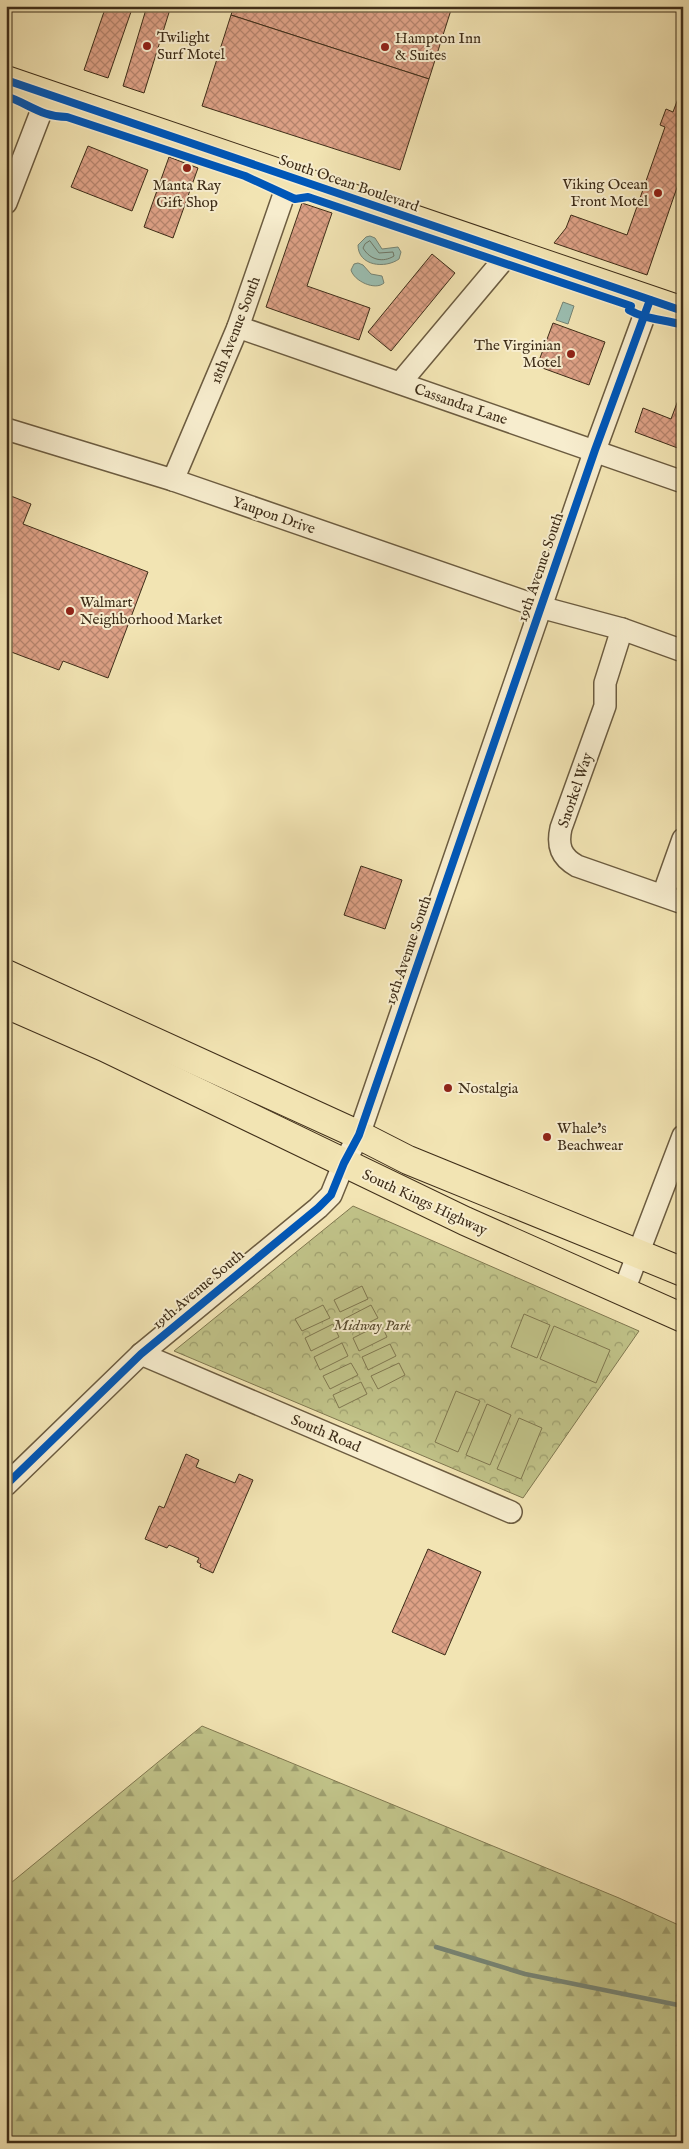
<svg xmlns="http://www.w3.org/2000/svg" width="689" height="2149" viewBox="0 0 689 2149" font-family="'IM FELL English',serif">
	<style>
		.forest { fill: url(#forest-firs); stroke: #807850 }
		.park { fill: url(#park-crowns); stroke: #807850 }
		.garden { fill: #c0c288; stroke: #807850 }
		.water { fill: #9bbeb1; stroke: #768474 }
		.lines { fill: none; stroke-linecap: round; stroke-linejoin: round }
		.shore { stroke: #6d7665; stroke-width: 1 }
		.stream { stroke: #768474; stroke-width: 4.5 }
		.building { fill: url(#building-cross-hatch); stroke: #3f2e19 }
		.minor-casing { stroke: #6c5c40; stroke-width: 24 }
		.major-casing { stroke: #3f2e19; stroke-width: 30 }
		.minor { stroke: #f7edce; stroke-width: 21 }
		.major { stroke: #f2e4b3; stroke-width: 28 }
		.cycleway-casing { stroke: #f7edce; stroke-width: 11 }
		.cycleway { stroke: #0057b8; stroke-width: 8 }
		.poi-dot { fill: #8f2418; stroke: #f7edce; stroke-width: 2 }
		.labels { text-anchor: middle; stroke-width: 4; stroke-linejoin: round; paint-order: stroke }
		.poi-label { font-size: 15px; fill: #3f2e19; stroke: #f7edce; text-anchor: start }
		.street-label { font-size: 15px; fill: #3f2e19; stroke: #f7edce }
		.park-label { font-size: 15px; font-style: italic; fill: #594c2f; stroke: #f7edce }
	</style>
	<defs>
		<pattern id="forest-firs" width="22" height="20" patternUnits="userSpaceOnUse" patternTransform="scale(1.25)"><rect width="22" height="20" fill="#c0c288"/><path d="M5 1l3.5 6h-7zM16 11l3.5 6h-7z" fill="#9d9e6e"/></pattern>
		<pattern id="park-crowns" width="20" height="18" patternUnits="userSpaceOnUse" patternTransform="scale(1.25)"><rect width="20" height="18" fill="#c0c288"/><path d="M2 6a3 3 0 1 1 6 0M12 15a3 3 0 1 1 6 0" fill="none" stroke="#9d9e6e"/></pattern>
		<pattern id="building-cross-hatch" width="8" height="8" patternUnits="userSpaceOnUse" patternTransform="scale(1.25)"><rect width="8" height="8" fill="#dda186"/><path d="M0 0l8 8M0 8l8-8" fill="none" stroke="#b5846d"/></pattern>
	</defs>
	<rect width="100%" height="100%" fill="#f2e4b3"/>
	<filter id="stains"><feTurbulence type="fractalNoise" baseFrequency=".004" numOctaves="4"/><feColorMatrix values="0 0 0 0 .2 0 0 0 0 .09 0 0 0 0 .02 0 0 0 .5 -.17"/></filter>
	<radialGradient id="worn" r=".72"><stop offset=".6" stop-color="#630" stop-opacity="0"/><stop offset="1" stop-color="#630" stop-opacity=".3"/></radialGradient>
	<polygon class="forest" points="202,1726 619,1898 683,1927 683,2143 6,2143 6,1887"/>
	<polygon class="park" points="353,1206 639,1331 523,1498 174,1351"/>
	<g class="garden">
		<polygon points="362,1286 368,1299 340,1312 334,1300"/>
		<polygon points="323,1305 330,1318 302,1331 295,1319"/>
		<polygon points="371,1305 378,1318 350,1332 344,1319"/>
		<polygon points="524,1314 550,1325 537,1358 511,1347"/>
		<polygon points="333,1324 339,1337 311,1351 305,1338"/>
		<polygon points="381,1324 387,1337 359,1351 353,1338"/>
		<polygon points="554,1326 610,1350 596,1383 540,1359"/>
		<polygon points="342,1343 348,1356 320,1370 314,1357"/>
		<polygon points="390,1344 396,1356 368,1370 362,1357"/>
		<polygon points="351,1363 358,1375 330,1389 323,1376"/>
		<polygon points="399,1363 405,1375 378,1389 371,1376"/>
		<polygon points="361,1382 367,1394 339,1408 333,1395"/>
		<polygon points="456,1391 480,1401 458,1452 435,1442"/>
		<polygon points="487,1404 511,1415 490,1465 466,1455"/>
		<polygon points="519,1418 542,1428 521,1479 497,1469"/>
	</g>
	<g class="water">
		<path d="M 370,236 L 375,238 L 382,249 L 398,247 L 401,252 L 399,259 C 385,269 358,266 358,245 L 366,237 Z"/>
		<path d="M 358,263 L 363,265 L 371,274 L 382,276 L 384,283 C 375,291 354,281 351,270 L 354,264 Z"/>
		<polygon points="563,302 574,306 568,324 556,320"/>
	</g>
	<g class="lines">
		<path class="shore" d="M 370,241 L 379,253 L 393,252 L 394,256 C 383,263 370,260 363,248 L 365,244 Z"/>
		<polyline class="stream" points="436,1947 525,1974 683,2006"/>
	</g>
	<g class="building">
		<polygon points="106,6 133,6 108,78 84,70"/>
		<polygon points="147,6 171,6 144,93 123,86"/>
		<polygon points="234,6 441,6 451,10 429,79 231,15"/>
		<polygon points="231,15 429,79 400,170 202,106"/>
		<polygon points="679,96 683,97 683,170 647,275 554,243 566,228 571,215 627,235 665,127 660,125 666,109 673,112"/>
		<polygon points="88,146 148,170 132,211 71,187"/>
		<polygon points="169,157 198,168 173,238 144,227"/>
		<polygon points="302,203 332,213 307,286 370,308 359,340 266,307"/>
		<polygon points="432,254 455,273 391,351 368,332"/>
		<polygon points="553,323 605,342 589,385 537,366"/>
		<polygon points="683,387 683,450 635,432 643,408 671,419"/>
		<polygon points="6,494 31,504 23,524 148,572 108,678 63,661 59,670 6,650"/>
		<polygon points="361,866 402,880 385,929 344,915"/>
		<polygon points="186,1454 199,1460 196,1467 235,1483 239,1474 253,1480 213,1573 200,1567 201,1564 197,1562 199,1558 169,1545 167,1548 145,1539 159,1506 164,1508"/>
		<polygon points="428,1549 481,1572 445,1655 392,1632"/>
	</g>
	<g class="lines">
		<g class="minor-casing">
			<g id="minor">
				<polyline points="6,203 48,94"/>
				<polyline points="238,327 683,482"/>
				<polyline points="400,383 510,252"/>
				<polyline points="6,429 173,480 540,607 622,629 683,651"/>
				<polyline points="173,480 238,327 290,177"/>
				<path d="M 622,629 L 605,683 L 605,706 L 561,828 C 557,846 561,857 577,866 L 683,903"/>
				<polyline points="663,895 683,839"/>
				<polyline points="623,1293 683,1136"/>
				<polyline points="141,1354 511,1512"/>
				<polyline points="6,1485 141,1354 318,1208 331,1195 344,1163 359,1135 595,450 650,300"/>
			</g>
		</g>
		<g class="major-casing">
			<g id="major">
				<polyline points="6,80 683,311"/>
				<polyline points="6,974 359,1135 408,1160 683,1272"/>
				<polyline points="6,1004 104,1047 465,1221 683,1318"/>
			</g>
		</g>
		<use href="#minor" class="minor"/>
		<use href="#major" class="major"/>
		<g class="cycleway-casing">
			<g id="cycleway">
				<polyline points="6,80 683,311"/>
				<path d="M 6,96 C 29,104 42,117 67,117 L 245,176 L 295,199 L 308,197 L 631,306 L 629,310 C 646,320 664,319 683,325"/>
				<polyline points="6,1485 141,1354 318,1208 331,1195 344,1163 359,1135 595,450 650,300"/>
			</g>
		</g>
		<use href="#cycleway" class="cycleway"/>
	</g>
	<g class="poi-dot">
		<circle cx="147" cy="46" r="5"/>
		<circle cx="385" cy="47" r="5"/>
		<circle cx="187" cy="168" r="5"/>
		<circle cx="658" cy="193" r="5"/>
		<circle cx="571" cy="354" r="5"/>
		<circle cx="70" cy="611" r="5"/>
		<circle cx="448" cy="1088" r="5"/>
		<circle cx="547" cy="1137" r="5"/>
	</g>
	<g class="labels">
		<g class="poi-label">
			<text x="157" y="42">Twilight<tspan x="157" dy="17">Surf Motel</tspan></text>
			<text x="395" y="43">Hampton Inn<tspan x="395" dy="17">&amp; Suites</tspan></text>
			<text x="648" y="189" text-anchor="end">Viking Ocean<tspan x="648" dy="17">Front Motel</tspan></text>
			<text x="187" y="190" text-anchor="middle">Manta Ray<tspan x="187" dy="17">Gift Shop</tspan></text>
			<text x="561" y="350" text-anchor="end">The Virginian<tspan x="561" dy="17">Motel</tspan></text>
			<text x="80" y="607">Walmart<tspan x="80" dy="17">Neighborhood Market</tspan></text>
			<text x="458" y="1093">Nostalgia</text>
			<text x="557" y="1133">Whale's<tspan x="557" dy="17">Beachwear</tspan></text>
		</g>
		<g class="street-label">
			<text transform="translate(349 183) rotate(19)" y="5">South Ocean Boulevard</text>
			<text transform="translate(235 330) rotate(-69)" y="5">18th Avenue South</text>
			<text transform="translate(461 404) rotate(19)" y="5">Cassandra Lane</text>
			<text transform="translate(274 515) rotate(19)" y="5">Yaupon Drive</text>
			<text transform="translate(540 567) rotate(-71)" y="5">19th Avenue South</text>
			<text transform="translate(575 790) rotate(-71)" y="5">Snorkel Way</text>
			<text transform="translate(408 950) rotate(-71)" y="5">19th Avenue South</text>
			<text transform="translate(425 1202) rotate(25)" y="5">South Kings Highway</text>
			<text transform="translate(198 1289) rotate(-40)" y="5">19th Avenue South</text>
			<text transform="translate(326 1433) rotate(23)" y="5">South Road</text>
		</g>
		<g class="park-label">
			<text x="372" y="1330">Midway Park</text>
		</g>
	</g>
	<rect width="689" height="2149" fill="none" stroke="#f2e4b3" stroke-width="25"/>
	<rect x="8" y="8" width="674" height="2134" fill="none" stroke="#3f2e19" stroke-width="2.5"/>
	<rect x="12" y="12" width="664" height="2124" fill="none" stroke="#3f2e19"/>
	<rect width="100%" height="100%" filter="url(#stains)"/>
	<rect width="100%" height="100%" fill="url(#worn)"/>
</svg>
